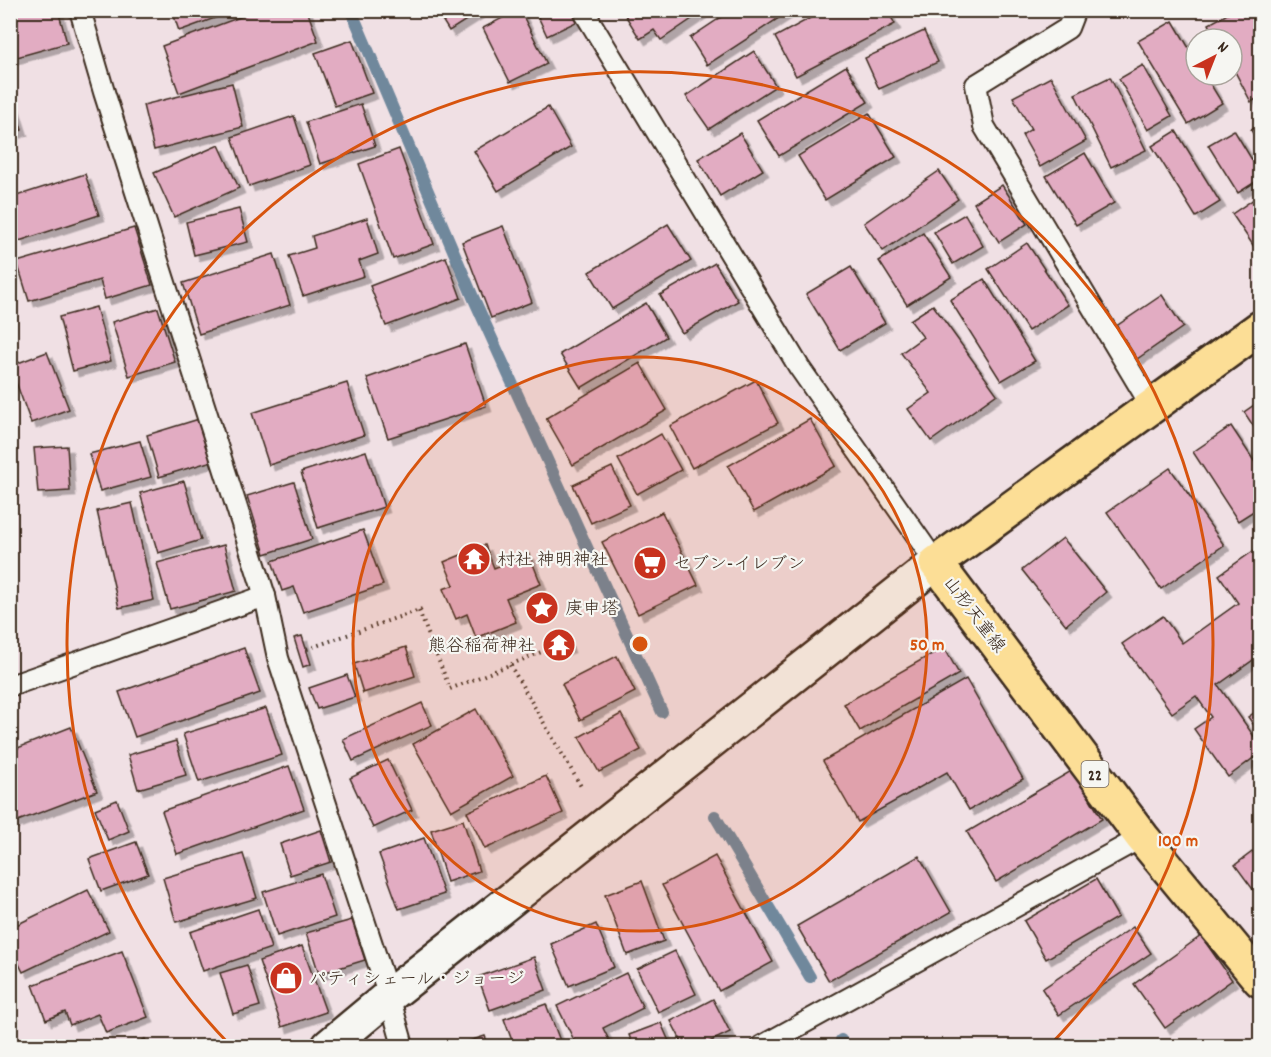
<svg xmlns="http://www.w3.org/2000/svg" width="1271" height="1057" viewBox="0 0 1271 1057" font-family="Dekko,'Klee One',sans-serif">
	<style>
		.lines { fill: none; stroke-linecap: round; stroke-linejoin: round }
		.stream { stroke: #6f889c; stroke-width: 12 }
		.building { fill: #e2acc2; stroke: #3b2a1e; stroke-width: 1.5; filter: url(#shadow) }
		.lane-casing { stroke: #3b2a1e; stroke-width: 24 }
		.secondary-casing { stroke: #3b2a1e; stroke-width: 38 }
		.primary-casing { stroke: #3b2a1e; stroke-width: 38 }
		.path { stroke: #3b2a1e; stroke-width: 4; stroke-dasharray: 1.5 4.5; stroke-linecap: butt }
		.lane { stroke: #f6f6f2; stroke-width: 20 }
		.secondary { stroke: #f6f6f2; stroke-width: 33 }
		.primary { stroke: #fcde96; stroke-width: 33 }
		.ring { fill: none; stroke: #d7540e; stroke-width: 3 }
		.labels { text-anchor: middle; stroke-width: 4.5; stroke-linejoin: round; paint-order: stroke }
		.shield { fill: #f6f6f2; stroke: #73675e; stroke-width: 1.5 }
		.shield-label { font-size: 16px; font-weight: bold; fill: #3b2a1e }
		.poi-label { font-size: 18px; fill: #3b2a1e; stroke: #f6f6f2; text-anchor: start }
		.street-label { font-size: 18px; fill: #3b2a1e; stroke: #f6f6f2 }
		.centre { fill: #d7540e; stroke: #f6f6f2; stroke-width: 3 }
		.ring-label { font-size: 18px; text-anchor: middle; font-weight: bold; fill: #d7540e; stroke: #f6f6f2; stroke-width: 4.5; stroke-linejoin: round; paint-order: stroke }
	</style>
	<defs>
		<filter id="shadow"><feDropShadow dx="5.5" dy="5.5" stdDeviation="0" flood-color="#0004"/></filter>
	</defs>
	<rect width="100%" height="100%" fill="#f0e0e4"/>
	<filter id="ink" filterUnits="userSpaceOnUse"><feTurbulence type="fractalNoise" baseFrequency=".0167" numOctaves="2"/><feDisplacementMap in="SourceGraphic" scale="12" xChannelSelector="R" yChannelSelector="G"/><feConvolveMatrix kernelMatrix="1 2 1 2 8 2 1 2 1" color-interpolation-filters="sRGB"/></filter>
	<g filter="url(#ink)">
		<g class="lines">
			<g class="stream">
				<polyline points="351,10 473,297 662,712"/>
				<polyline points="715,816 810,977"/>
				<polyline points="841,1040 844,1046"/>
			</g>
		</g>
		<g class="building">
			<polygon points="19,10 58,10 67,43 10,59 10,13"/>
			<polygon points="172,10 237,10 179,31"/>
			<polygon points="259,10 307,10 318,41 179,93 162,46"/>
			<polygon points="436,10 482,10 449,31"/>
			<polygon points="518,10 520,10 547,64 510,82 483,28"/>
			<polygon points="535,10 571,10 576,22 547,36"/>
			<polygon points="622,10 705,10 661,40 654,30 640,39"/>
			<polygon points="732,10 791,10 707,65 690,38"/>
			<polygon points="825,10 887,10 895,24 796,76 775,37"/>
			<polygon points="1235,10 1249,10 1260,31 1260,97 1251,102 1232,66 1232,39 1217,39 1209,24"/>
			<polygon points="1173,21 1196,60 1196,75 1205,75 1222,103 1188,124 1138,41"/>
			<polygon points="924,31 938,62 879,89 865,58"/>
			<polygon points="352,40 372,93 335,106 315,53"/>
			<polygon points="754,51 776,86 709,129 686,96"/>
			<polygon points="1143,65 1172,116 1148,130 1119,79"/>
			<polygon points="846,66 868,102 779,156 757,120"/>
			<polygon points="1051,77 1086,141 1040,167 1022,135 1031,129 1013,97"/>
			<polygon points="1110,77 1146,150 1111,167 1075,94"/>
			<polygon points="232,83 243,127 154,150 143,105"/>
			<polygon points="10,93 22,130 10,134"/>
			<polygon points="361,104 375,146 320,164 306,122"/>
			<polygon points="548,107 571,147 498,191 474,151"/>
			<polygon points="869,113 896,157 825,200 798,156"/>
			<polygon points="294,116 310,165 249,186 232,137"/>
			<polygon points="1260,124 1260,145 1251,130"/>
			<polygon points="1234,130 1260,173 1260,179 1238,193 1208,145"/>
			<polygon points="1176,131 1220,202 1196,217 1152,146"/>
			<polygon points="740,133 763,170 720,196 698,159"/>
			<polygon points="219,145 239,188 174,217 154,173"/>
			<polygon points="399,149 434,244 393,259 359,164"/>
			<polygon points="1085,153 1114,203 1076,225 1046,176"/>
			<polygon points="939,171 958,199 883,251 864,223"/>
			<polygon points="85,174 99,215 19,241 10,213 10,198"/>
			<polygon points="1002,185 1027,224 999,242 974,203"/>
			<polygon points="1260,195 1260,253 1259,254 1232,214"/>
			<polygon points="239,209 248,242 194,255 186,222"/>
			<polygon points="965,214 983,246 953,264 934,232"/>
			<polygon points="367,218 378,254 359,261 364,276 303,296 289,256 315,248 312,236"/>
			<polygon points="668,224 691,261 612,309 589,272"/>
			<polygon points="503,226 532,302 491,318 462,242"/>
			<polygon points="134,228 152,285 105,299 100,280 29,301 17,262"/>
			<polygon points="923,233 951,277 907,305 879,261"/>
			<polygon points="1027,243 1068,305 1028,331 988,269"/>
			<polygon points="274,254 290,305 199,334 183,283"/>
			<polygon points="446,257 461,298 386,326 370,286"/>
			<polygon points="715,263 738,301 682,333 660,295"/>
			<polygon points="851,267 885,323 840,350 806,294"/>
			<polygon points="984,279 1035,361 1001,381 950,300"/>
			<polygon points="1162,295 1183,327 1137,359 1115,327"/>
			<polygon points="646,303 666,337 581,388 560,354"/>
			<polygon points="933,305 997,394 931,441 908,409 931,393 901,353 923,337 910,320"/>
			<polygon points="96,307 111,361 73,371 59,317"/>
			<polygon points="158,308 175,362 129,376 112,322"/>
			<polygon points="465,344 486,406 388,438 367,378"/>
			<polygon points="47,352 69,409 31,423 10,366"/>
			<polygon points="640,363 667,410 573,465 546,418"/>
			<polygon points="756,380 778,423 692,468 670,426"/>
			<polygon points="347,383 364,435 269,465 252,413"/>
			<polygon points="1260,401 1260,436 1244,412"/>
			<polygon points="199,419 212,461 159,477 147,435"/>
			<polygon points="810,419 836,466 754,512 728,466"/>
			<polygon points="1231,426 1260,470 1260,507 1238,521 1193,452"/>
			<polygon points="661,434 681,470 637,494 618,459"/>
			<polygon points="140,441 151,477 100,491 89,454"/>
			<polygon points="67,446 70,491 38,493 34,448"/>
			<polygon points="366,451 384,507 318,528 301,472"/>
			<polygon points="612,467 630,505 591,523 573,485"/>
			<polygon points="1170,468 1224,545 1161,589 1107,512"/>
			<polygon points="184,481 201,540 158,553 140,493"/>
			<polygon points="294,482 312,539 265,554 247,496"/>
			<polygon points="132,503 154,600 119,608 97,511"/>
			<polygon points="662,512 698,585 638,614 602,542"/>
			<polygon points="363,530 383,585 303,612 294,587 282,591 272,561"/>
			<polygon points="1063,538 1106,592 1066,625 1022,570"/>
			<polygon points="224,545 236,591 170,609 157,563"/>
			<polygon points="485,545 494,568 529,554 541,584 506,598 516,622 476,638 467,614 456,619 443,589 454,585 444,562"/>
			<polygon points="1259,547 1260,655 1218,685 1260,745 1260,753 1228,777 1194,729 1211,717 1196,696 1172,713 1122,644 1163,616 1182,643 1238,603 1219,575"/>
			<polygon points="302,636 311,664 303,667 294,638"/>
			<polygon points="565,636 569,647 553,653 549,642"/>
			<polygon points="406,647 415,676 363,693 354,664"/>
			<polygon points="944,647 959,674 860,731 844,704"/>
			<polygon points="244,648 260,693 135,737 119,692"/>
			<polygon points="617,656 635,692 580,720 562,684"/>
			<polygon points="347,675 355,697 317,709 309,688"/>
			<polygon points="966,679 1023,779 969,810 947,772 858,822 823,761"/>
			<polygon points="422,703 432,725 353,761 343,739"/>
			<polygon points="266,708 282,755 199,782 183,734"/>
			<polygon points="476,709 513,776 451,811 413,744"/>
			<polygon points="1260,709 1260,734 1248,717"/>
			<polygon points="621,714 641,750 599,772 579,737"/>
			<polygon points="71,727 97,791 10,824 10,751"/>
			<polygon points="176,741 186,775 138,789 128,755"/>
			<polygon points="388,760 412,810 373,828 350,778"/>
			<polygon points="289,766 304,809 177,854 162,811"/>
			<polygon points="1073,770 1102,819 996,882 967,832"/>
			<polygon points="546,776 563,813 485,849 467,812"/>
			<polygon points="117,800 129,831 108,840 95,809"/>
			<polygon points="463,820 479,871 447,882 431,830"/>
			<polygon points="321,830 331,862 290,875 280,844"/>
			<polygon points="424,838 444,894 399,909 379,854"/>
			<polygon points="136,842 148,874 101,891 89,859"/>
			<polygon points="1260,846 1260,899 1235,865"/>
			<polygon points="243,854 257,898 176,922 163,878"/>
			<polygon points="715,856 773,962 719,991 662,885"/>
			<polygon points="919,856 951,912 829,981 797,926"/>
			<polygon points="321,874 335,917 277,936 263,892"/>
			<polygon points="1096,879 1118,917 1046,959 1024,921"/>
			<polygon points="642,881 664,941 627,955 605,895"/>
			<polygon points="88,890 109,931 23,972 10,946 10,928"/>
			<polygon points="258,909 271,948 203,971 190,932"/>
			<polygon points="352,920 365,960 319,974 306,933"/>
			<polygon points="596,924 614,967 569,986 551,944"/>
			<polygon points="1133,927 1151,953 1059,1015 1042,989"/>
			<polygon points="1201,936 1232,980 1165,1028 1134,984"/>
			<polygon points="302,946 326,1012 282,1027 259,961"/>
			<polygon points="122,951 148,1017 106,1033 98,1014 70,1025 65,1012 46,1020 33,985"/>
			<polygon points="675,951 696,994 658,1012 637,969"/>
			<polygon points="534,957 546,990 490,1010 478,977"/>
			<polygon points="247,965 260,1006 233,1014 220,973"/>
			<polygon points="626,973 643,1008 603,1028 612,1046 577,1046 557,1006"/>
			<polygon points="713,999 730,1032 701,1046 684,1046 671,1021"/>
			<polygon points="546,1004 562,1046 514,1046 504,1019"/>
			<polygon points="661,1023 671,1046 633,1046 629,1035"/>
			<polygon points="485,1036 489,1046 454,1046"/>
			<polygon points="145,1039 149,1046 131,1046"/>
		</g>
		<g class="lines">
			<g class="lane-casing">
				<g id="lane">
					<polyline points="80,10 104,92 265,596 278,658 389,996 403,1046"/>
					<polyline points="583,10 799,367 936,563"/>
					<polyline points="1075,10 1068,28 976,85 984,126 1152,407"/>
					<polyline points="10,686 265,596"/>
					<polyline points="762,1046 1142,837"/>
				</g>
			</g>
			<g class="secondary-casing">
				<polyline id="secondary" points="329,1046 389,996 936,563"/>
			</g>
			<g class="primary-casing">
				<polyline id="primary" points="1260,328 936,563 1142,837 1260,980"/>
			</g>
			<g class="path">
				<polyline points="419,611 450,689 544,651"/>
				<polyline points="307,649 425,608"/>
				<polyline points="510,665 582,788"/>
			</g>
			<use href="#lane" class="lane"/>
			<use href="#secondary" class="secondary"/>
			<use href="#primary" class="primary"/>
		</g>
	</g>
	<circle cx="640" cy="644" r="287" fill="#d7540e" fill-opacity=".12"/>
	<g class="ring">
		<circle cx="640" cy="644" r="287"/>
		<path d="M231 1046A573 573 0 1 1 1049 1046"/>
	</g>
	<defs>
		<g id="temple-disc" transform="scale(1.725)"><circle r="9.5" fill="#c8321e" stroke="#f6f6f2"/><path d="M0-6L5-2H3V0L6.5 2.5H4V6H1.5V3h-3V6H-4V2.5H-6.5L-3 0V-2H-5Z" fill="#fff"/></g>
		<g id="supermarket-disc" transform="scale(1.725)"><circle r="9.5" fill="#c8321e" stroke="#f6f6f2"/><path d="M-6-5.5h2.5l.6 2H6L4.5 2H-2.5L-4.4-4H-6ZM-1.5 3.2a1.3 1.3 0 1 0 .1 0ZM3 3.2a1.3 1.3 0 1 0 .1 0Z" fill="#fff"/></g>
		<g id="sight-disc" transform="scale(1.725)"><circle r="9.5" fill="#c8321e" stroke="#f6f6f2"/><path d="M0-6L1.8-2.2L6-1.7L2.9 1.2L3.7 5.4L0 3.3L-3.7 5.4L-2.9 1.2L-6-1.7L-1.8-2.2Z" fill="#fff"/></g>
		<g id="shop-disc" transform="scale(1.725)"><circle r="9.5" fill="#c8321e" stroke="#f6f6f2"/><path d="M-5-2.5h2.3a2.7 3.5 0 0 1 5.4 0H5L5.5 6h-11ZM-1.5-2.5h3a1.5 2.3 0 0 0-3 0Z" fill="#fff"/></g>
	</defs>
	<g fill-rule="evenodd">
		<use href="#temple-disc" x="474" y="559"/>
		<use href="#supermarket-disc" x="650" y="563"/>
		<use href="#sight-disc" x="542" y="608"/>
		<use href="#temple-disc" x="559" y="645"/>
		<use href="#shop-disc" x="286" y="978"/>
	</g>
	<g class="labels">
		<rect class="shield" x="1081.5" y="761" width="27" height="26" rx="4.5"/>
		<g class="shield-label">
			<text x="1095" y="780">22</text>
		</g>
		<g class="poi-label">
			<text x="497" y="565">村社 神明神社</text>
			<text x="673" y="569">セブン-イレブン</text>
			<text x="565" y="614">庚申塔</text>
			<text x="536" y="651" text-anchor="end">熊谷稲荷神社</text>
			<text x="309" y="984">パティシェール・ジョージ</text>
		</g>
		<g class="street-label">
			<text transform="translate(975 614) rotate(53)" y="6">山形天童線</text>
		</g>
	</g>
	<circle cx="640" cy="644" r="9" class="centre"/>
	<g class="ring-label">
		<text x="927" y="650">50 m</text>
		<text x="1178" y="846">100 m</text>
	</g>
	<rect width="1271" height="1057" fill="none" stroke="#f6f6f2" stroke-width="36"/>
	<rect x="18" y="18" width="1235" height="1021" fill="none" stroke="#3b2a1e" stroke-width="2" filter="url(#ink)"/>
	<g transform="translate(1214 57) rotate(42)"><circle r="28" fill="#f6f6f2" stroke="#aba49d" stroke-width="1.5"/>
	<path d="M0-4.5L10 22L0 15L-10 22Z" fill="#c8321e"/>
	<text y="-9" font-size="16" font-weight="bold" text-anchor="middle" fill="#3b2a1e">N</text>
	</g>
</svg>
